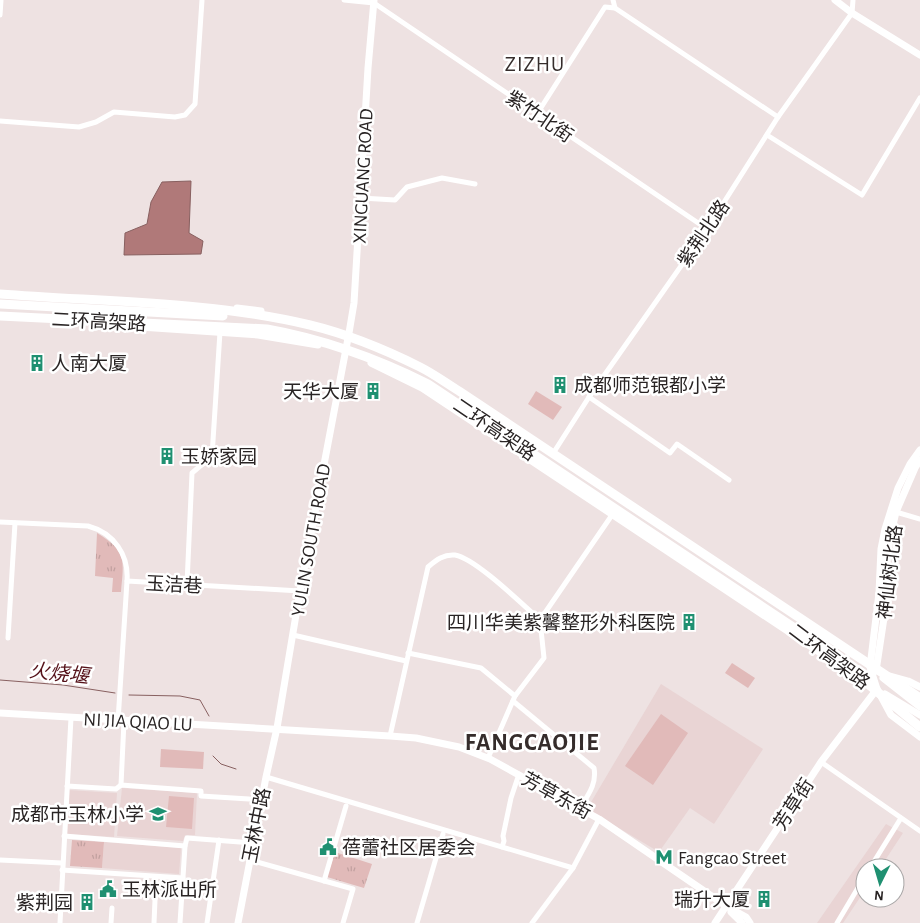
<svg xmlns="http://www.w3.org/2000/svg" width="920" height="923" viewBox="0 0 920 923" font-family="'Alegreya Sans','Noto Sans SC',sans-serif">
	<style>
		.built { fill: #e9d4d4 }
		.grass { fill: url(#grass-tufts) }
		.garden { fill: #e1bab9 }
		.water { fill: #b07979; stroke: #886060 }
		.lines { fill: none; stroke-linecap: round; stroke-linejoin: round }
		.stream { stroke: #886060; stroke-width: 1 }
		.street { stroke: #fff; stroke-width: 5 }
		.secondary { stroke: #fff; stroke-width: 7 }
		.highway { stroke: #fff; stroke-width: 9 }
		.labels { text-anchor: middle; stroke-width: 5; stroke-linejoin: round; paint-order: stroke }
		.street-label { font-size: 19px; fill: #292424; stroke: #fff }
		.poi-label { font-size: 19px; fill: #292424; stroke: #fff; text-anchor: start }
		.water-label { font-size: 20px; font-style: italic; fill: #551119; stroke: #fff }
		.quarter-label { font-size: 21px; letter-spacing: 1px; fill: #352c2b; stroke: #fff }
		.district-label { font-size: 24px; font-weight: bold; letter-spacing: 1px; fill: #352c2b; stroke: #fff }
	</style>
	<defs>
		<pattern id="grass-tufts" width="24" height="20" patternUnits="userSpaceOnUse" patternTransform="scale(1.25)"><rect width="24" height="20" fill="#e1bab9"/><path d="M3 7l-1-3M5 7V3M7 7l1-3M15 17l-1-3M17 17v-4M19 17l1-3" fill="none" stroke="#c1a09f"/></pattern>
	</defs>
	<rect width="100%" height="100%" fill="#eee2e2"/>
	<g class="built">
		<polygon points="661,684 763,749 714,824 690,808 659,852 587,809"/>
		<polygon points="122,788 197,793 195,835 185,835 183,841 117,836"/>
		<polygon points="69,790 117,793 114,837 66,834"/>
		<polygon points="886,824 903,833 880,868 865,868 865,890 843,923 817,923"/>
		<polygon points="104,842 181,848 179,874 102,868"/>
	</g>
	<g class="grass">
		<path d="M 97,533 C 127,551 124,560 121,592 L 112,592 L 113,578 L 95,576 Z"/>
		<polygon points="72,840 104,842 102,868 70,866"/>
		<polygon points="335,852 372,864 364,888 327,877"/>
	</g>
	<g class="garden">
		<polygon points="536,391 562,407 553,420 528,404"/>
		<polygon points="732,663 755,678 748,688 725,673"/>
		<polygon points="661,714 688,733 653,785 625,766"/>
		<polygon points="161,749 204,752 203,769 160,767"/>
		<polygon points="169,796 194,798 192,829 166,827"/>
	</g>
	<polygon class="water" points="191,181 189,233 203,241 201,254 124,255 125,233 147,224 151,202 162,182"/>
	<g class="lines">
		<g class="stream">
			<polyline points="0,680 63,685 115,693"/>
			<polyline points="129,695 180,696 200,700 209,716"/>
			<polyline points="213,756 221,764 236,769"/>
		</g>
		<g class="street">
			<polyline points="344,0 374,3 707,229"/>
			<polyline points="613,0 615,8"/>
			<polyline points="0,15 1,0"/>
			<polyline points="537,114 605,7 615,8 778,117"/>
			<polyline points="0,121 79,127 96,122 114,112 175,117 185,115 195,104 202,0"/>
			<polyline points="767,135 862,195 920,98"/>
			<polyline points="361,198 395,200 407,187 442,178 475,184"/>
			<polyline points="589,397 670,453 677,444 729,480"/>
			<polyline points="554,452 589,397 707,229 778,117 852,13 853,0"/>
			<polyline points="896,512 920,519"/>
			<path d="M 0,522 L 88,526 C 114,533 129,555 127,581"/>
			<polyline points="187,584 192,473 212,456 220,332"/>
			<polyline points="293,635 406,661"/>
			<polyline points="8,638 15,523"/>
			<polyline points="408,653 481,668 515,696"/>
			<path d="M 513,701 L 594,768 C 597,784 588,795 580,808"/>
			<polyline points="118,721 127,581 300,591"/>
			<path d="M 390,736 L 428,567 C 436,560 444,554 455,555 C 475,558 523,605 540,620"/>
			<polyline points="488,758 515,696 544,658 540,620 612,515"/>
			<polyline points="821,762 920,831"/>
			<polyline points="266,777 573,868"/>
			<polyline points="121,785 124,721"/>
			<polyline points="67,786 116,789 121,785 201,791 201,796 249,799"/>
			<polyline points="64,836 185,846 187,838 253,843"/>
			<polyline points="502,847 504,841 503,836 511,798 519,774"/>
			<polyline points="0,860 62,863"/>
			<polyline points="250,860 353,889 343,923"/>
			<polyline points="870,868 901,818"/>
			<polyline points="62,870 183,878"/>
			<polyline points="324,881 346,806"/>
			<polyline points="60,923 71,718"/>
			<polyline points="111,923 112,908"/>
			<polyline points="154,923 156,877"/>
			<polyline points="180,923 185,846"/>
			<polyline points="207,923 219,840"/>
			<polyline points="417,923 443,834"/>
			<polyline points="532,923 573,868 599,819"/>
			<polyline points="837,923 865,876"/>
		</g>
		<g class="secondary">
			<polyline points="835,0 852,13 920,55"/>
			<polyline points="237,308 261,311"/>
			<polyline points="125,326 258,335 318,345"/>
			<polyline points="371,363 422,388 828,658"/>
			<polyline points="920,450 910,464 898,488 885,529 881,549 879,593 870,667 877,689 891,715 920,737"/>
			<polyline points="876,671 884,618 888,547 896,512 915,468 920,460"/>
			<polyline points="890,676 908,681 920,687"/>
			<polyline points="883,678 920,707"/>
			<polyline points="885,694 920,715"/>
			<polyline points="0,713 390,736 416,738 459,747 490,759 599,819 726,906 746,917 750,923"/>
			<polyline points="731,912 742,923"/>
			<polyline points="238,923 266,777 277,728 300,591 349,333 354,303 368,68 374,0"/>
			<polyline points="715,923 821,762 877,689"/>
		</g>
		<g class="highway">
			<path d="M 0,294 C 103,302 209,301 310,325 C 347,334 386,350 420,367 C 434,374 446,383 459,391 L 920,698"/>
			<polyline points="0,304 223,316"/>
			<path d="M 0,316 L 267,329 C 323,339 376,358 428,384 L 790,625 L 846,666 L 920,727"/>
		</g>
	</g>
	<defs>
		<g id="building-bare" transform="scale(1.35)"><path d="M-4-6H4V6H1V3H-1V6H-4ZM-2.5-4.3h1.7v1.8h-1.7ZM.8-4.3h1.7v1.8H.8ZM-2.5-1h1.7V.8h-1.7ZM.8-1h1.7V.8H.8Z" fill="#1f9071" stroke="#fff" stroke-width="2.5" paint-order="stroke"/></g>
		<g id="school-bare" transform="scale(1.35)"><path d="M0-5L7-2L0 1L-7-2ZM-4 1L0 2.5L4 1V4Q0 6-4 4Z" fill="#1f9071" stroke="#fff" stroke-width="2.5" paint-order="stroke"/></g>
		<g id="civic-bare" transform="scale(1.35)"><path d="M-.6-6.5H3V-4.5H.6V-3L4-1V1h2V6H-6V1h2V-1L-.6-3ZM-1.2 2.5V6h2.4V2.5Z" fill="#1f9071" stroke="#fff" stroke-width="2.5" paint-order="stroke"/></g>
		<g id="metro-bare" transform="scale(1.35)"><path d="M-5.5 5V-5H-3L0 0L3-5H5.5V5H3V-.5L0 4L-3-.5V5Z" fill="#1f9071" stroke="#fff" stroke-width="2.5" paint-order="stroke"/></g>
	</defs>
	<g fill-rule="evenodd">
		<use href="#building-bare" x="37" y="363"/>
		<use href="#building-bare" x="560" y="385"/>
		<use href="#building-bare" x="373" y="391"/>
		<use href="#building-bare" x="167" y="456"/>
		<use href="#building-bare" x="689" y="622"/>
		<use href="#school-bare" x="158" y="814"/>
		<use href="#civic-bare" x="328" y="847"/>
		<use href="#metro-bare" x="664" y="857"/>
		<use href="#civic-bare" x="108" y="889"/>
		<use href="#building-bare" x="764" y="899"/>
		<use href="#building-bare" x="87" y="902"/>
	</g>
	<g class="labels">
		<g class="street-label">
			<text transform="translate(540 116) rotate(34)" y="7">紫竹北街</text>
			<text transform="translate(362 176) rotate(-87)" y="7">XINGUANG ROAD</text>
			<text transform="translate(703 233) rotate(-56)" y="7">紫荆北路</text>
			<text transform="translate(99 321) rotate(3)" y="7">二环高架路</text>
			<text transform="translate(495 429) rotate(34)" y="7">二环高架路</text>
			<text transform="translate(310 540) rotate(-80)" y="7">YULIN SOUTH ROAD</text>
			<text transform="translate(889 572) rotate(-83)" y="7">神仙树北路</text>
			<text transform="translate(174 584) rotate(3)" y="7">玉洁巷</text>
			<text transform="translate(830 656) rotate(37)" y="7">二环高架路</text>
			<text transform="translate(138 721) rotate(3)" y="7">NI JIA QIAO LU</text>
			<text transform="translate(557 795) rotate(29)" y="7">芳草东街</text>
			<text transform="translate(793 804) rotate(-57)" y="7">芳草街</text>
			<text transform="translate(256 825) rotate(-79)" y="7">玉林中路</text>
		</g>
		<g class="poi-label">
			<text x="51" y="370">人南大厦</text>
			<text x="574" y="392">成都师范银都小学</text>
			<text x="359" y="398" text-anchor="end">天华大厦</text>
			<text x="181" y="463">玉娇家园</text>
			<text x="675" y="629" text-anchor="end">四川华美紫馨整形外科医院</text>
			<text x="144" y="821" text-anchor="end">成都市玉林小学</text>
			<text x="342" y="854">蓓蕾社区居委会</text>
			<text x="678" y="864">Fangcao Street</text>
			<text x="122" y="896">玉林派出所</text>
			<text x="750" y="906" text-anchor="end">瑞升大厦</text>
			<text x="73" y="909" text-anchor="end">紫荆园</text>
		</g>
		<g class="water-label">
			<text transform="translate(59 673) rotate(6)" y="7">火烧堰</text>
		</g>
		<g class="quarter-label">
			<text x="535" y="71">ZIZHU</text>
		</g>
		<g class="district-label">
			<text x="532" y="750">FANGCAOJIE</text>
		</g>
	</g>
	<g transform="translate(880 883) rotate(185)"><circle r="24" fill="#ffffff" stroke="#a9a7a7"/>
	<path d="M0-4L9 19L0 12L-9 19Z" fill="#1f9071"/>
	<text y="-8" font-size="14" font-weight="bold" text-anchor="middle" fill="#292424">N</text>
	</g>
</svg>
